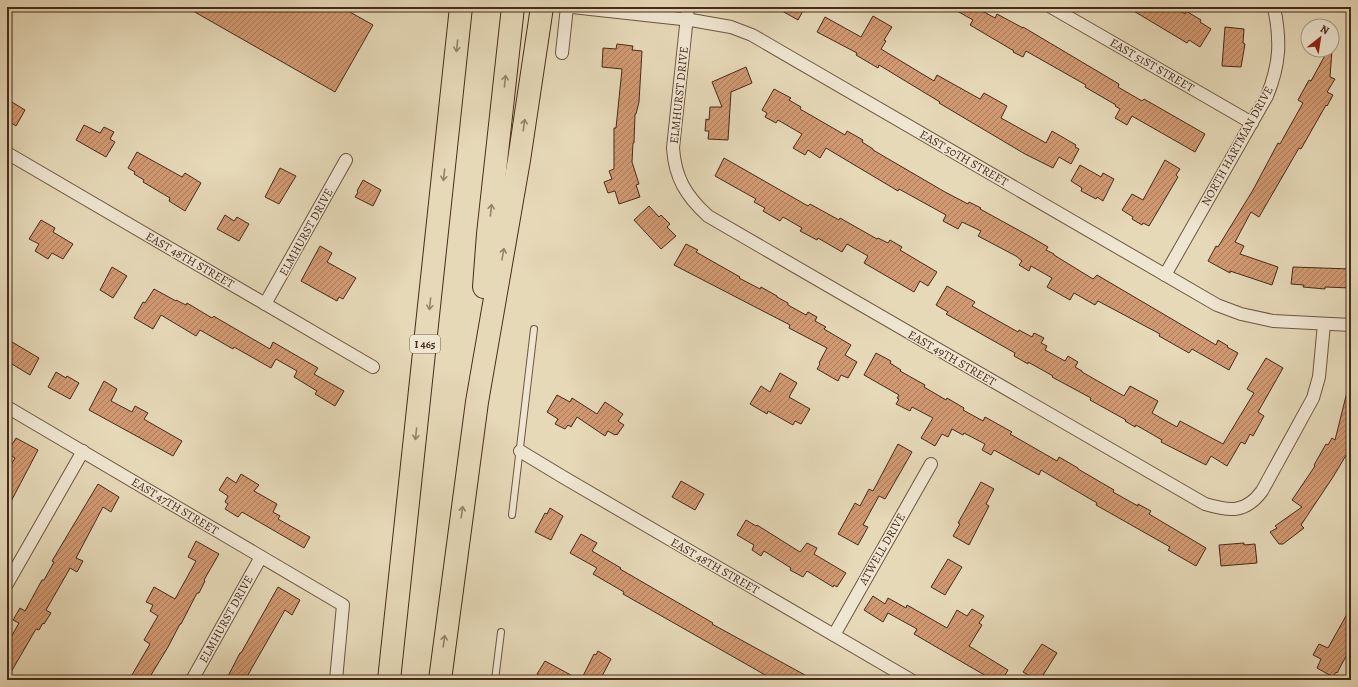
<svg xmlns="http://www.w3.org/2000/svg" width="1358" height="687" viewBox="0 0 1358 687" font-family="Alegreya,serif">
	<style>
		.building { fill: url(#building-hatch); stroke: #462b19 }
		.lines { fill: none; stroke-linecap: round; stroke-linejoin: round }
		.lane-casing { stroke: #6e5641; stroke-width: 8 }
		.street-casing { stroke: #6e5641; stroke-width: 14 }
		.highway-casing { stroke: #462b19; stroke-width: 24 }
		.lane { stroke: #efe6d1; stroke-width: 6 }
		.street { stroke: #efe6d1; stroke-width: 12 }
		.highway { stroke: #e6d9b8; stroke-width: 22 }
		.oneway { stroke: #968268 }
		.labels { text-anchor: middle; stroke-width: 3; stroke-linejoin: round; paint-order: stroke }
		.shield { fill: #efe6d1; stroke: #796350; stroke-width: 1 }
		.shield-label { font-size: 11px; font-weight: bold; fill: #462b19 }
		.street-label { font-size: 12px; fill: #462b19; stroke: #efe6d1 }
	</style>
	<defs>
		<pattern id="building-hatch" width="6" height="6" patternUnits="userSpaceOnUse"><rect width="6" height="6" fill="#d19972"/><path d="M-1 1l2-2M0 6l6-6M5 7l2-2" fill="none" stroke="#ab7d5d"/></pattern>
	</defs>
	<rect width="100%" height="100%" fill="#e6d9b8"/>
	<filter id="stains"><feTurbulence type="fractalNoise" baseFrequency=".005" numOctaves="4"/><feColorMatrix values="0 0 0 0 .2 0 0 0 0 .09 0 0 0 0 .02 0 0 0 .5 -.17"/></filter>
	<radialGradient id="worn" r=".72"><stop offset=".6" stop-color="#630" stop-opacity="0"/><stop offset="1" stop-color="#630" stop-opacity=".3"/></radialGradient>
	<g class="building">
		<polygon points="186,7 341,7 373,25 335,92"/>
		<polygon points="775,7 805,7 798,20"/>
		<polygon points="950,7 975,7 995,18 997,14 1023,28 1023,27 1119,84 1118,87 1142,101 1144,99 1205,134 1195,152 1132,116 1127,125 1115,118 1120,109 1115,106 1116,105 1085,87 1086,85 1026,51 1023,57 1013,52 1014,51 970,25 973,20"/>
		<polygon points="1127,7 1173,7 1185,14 1186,11 1201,20 1200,22 1211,29 1200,47 1189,40 1187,43"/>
		<polygon points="873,16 892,27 884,40 886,41 881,49 934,81 937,75 980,99 984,93 1007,106 1001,118 1046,143 1052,131 1076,145 1075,147 1079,149 1071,164 1059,157 1053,168 1025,154 939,103 940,102 879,65 878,68 856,55 857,53 817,32 825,17 861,37"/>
		<polygon points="1225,27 1244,29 1243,43 1245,44 1241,67 1222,66"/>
		<polygon points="617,44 633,46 632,50 642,51 639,102 636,114 635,114 634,143 633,143 632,162 639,184 636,185 640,197 619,204 615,191 608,193 604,182 612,179 609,171 614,169 614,128 616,128 622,69 602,67 603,48 616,49"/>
		<polygon points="1328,50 1332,50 1330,77 1335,79 1327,92 1333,95 1327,106 1326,105 1301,149 1299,148 1259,217 1251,212 1235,242 1244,246 1240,254 1278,267 1272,285 1230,271 1230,273 1208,261 1216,246 1218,247 1253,190 1278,143 1280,144 1303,103 1298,100 1309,80 1311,81"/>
		<polygon points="746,67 752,83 731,92 728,140 708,139 709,131 705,131 706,119 709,120 710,107 722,107 712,82"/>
		<polygon points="774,89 791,98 789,100 801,107 800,109 845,135 847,131 863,140 862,142 873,149 873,150 945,192 968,204 969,202 981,208 980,209 1031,237 1048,247 1046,250 1054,254 1054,255 1093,279 1097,275 1216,345 1218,340 1228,346 1227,347 1238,353 1229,370 1192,349 1189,353 1159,336 1160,334 1098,301 1095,305 1074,293 1070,300 1047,287 1052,278 1031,266 1029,271 1019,265 1022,261 1016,256 978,236 981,231 962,222 958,229 943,221 946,215 899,189 898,191 826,148 820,158 808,150 805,155 793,148 802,134 778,120 776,123 765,117 767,113 762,110"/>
		<polygon points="7,99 25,110 16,126 7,120"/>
		<polygon points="84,125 100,133 104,127 114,132 110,139 115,142 106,157 76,140"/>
		<polygon points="137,152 182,177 185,173 201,183 185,211 169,201 170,198 143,182 144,180 134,174 135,172 128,168"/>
		<polygon points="724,158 808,206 810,204 839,220 840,218 877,239 878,238 888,243 890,240 902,247 900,250 937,272 928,286 920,281 914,292 864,263 868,256 847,244 842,252 818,238 817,240 800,231 802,228 783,217 780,221 763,211 765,208 754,202 756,199 715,176"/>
		<polygon points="1165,160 1180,169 1176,175 1178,177 1149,226 1143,223 1142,225 1132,219 1133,217 1122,210 1132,194 1143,200"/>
		<polygon points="1080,165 1101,177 1103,173 1114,179 1103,201 1097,197 1096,199 1081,191 1082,188 1071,181"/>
		<polygon points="280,168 296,176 279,204 265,197"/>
		<polygon points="363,180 381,190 373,206 355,197 358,192 357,191"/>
		<polygon points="649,206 659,217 661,215 670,224 667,227 676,236 661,249 634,220"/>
		<polygon points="225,215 234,221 237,217 249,224 239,241 217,229"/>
		<polygon points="41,220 55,228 53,232 73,244 63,259 52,253 48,259 35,251 39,244 29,239"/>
		<polygon points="686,244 698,250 696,252 740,277 739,278 760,289 761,287 777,296 777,297 788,303 788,305 806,315 808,312 817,317 815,321 826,327 824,329 851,345 845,355 857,362 848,378 841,375 838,381 817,369 820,364 819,363 827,348 789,328 790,325 674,265"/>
		<polygon points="320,246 332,253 327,262 356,278 343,299 339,297 337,301 301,281"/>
		<polygon points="112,267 127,276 113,298 100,290"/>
		<polygon points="1293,267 1351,269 1351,288 1325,287 1325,289 1303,287 1304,285 1291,284"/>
		<polygon points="947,286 975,302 972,306 1018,332 1019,330 1032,337 1034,333 1044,338 1041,343 1047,346 1045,350 1065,361 1068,356 1078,362 1075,367 1082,371 1082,372 1124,396 1130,386 1158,401 1152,413 1177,427 1180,421 1223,444 1254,393 1247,389 1266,358 1283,368 1258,412 1264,416 1253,436 1250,434 1245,444 1241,442 1227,466 1211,456 1206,465 1161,442 1162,440 1136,425 1135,427 1125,421 1126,420 1090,400 1091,398 1052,377 1053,376 1028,362 1028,364 1014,356 1015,353 946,314 948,312 936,305"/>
		<polygon points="154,289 176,301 176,300 186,305 187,303 212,318 214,316 215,317 270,349 273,342 318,368 314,374 344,391 335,406 315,394 317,391 294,377 297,371 276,359 271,368 234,347 233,349 200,330 196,336 161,315 153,329 134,318 143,302 145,303"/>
		<polygon points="7,339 39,358 30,375 7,361"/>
		<polygon points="876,353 891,361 890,363 901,370 900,371 925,385 924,387 946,400 947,398 964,408 963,410 983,421 985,417 1012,432 1010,434 1057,461 1059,457 1078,468 1078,469 1114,490 1113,492 1138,506 1138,504 1151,511 1149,514 1206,548 1196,566 1168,550 1170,547 1096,505 1097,503 1041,470 1039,475 994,450 991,455 982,450 985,444 964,433 963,435 952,429 948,437 942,434 935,446 921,438 933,418 912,407 910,411 896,404 899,399 897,398 899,395 864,375"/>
		<polygon points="56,372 66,378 67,376 79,383 70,399 48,387"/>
		<polygon points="780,373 797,383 789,397 810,409 801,424 795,421 793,425 768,411 767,414 750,404 761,386 770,392"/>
		<polygon points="104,381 117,389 111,401 132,412 135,406 148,413 144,419 147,421 182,441 173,456 89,410"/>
		<polygon points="1347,392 1351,393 1351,447 1333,477 1301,525 1304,528 1283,544 1279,544 1270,532 1277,528 1275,526 1302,507 1292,500 1315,466 1314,465 1326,444 1328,445 1332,438 1335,440"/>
		<polygon points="557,395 570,402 572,398 597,414 605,402 623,414 618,421 624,425 617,435 616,434 615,435 608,431 605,436 577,417 571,427 568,425 565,429 555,424 558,419 547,412"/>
		<polygon points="16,438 38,450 7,509 7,472 15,458 7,453"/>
		<polygon points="898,444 912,452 885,499 879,496 863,525 868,527 858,545 838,534 855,503 860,506 869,489 873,491"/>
		<polygon points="241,474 259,485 254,491 277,504 273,512 280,516 278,519 310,537 304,548 242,512 238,517 225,509 228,504 225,502 228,496 219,490 227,477 236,483"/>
		<polygon points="681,481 704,494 695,510 672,497"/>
		<polygon points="981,482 994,489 986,504 989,506 969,545 953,536 960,524 958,523"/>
		<polygon points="98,484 119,497 111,512 103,507 76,558 83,561 77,572 70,568 69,570 46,610 51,613 44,624 43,623 39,630 36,629 7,679 7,644 19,623 13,620 20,608 25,611 42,580 44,580 54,562 52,561"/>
		<polygon points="550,508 563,516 551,540 535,532 545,513 547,514"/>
		<polygon points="746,520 756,526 757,525 800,552 807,543 817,548 814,554 846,573 837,587 834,585 833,587 807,571 803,577 790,570 791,568 764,551 761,556 752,550 754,545 737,535"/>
		<polygon points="581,534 597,543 592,551 621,568 620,569 713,623 712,624 814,680 774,680 623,594 624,592 593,574 597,568 570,553"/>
		<polygon points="196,541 219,554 204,580 205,581 199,593 197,593 181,624 180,624 168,647 148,680 129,680 150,644 144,640 158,616 150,611 153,605 146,602 154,587 175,599 196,561 188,557"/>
		<polygon points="1244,543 1244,545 1255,544 1257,563 1221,566 1219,545"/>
		<polygon points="948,559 962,567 945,595 931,587"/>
		<polygon points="278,587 300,600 292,615 285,610 245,680 226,680 240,653 241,653"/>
		<polygon points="873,596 885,604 888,598 906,608 907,605 947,628 957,610 967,616 972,609 984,616 979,623 982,625 969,646 1008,670 1002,680 993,680 914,634 917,629 888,613 883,622 864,610"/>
		<polygon points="1351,607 1351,647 1337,673 1336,672 1333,677 1317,668 1321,659 1313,655 1319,644 1328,648"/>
		<polygon points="1042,644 1057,653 1040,680 1037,680 1023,672"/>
		<polygon points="598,651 611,659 600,680 581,680 594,654 596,655"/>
		<polygon points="545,661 580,680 547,680 537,674"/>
	</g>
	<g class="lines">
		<g class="lane-casing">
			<g id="lane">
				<polyline points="512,515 534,329"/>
				<polyline points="495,680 501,632"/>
			</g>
		</g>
		<g class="street-casing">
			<g id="street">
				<polyline points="572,7 691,20 731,27 752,35 1217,305 1241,314 1273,321 1351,325"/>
				<path d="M 688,7 L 673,148 C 675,178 686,196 708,216 L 1205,504 C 1229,511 1245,514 1262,491 L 1313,398 L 1319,377 L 1324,324"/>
				<polyline points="1051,7 1252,123"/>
				<polyline points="562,53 567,7"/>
				<polyline points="7,153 373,367"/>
				<path d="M 1165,275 L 1267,96 C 1280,64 1281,41 1274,7"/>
				<polyline points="265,304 346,160"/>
				<polyline points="7,407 343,605 336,680"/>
				<polyline points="520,451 563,477 911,680"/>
				<polyline points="7,584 83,451"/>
				<polyline points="834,635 931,464"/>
				<polyline points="192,680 261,557"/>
			</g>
		</g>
		<g class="highway-casing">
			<g id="highway">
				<polyline points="484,287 488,234 513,7"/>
				<polyline points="389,680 461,7"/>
				<polyline points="440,680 477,402 519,160 542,7"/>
			</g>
		</g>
		<use href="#lane" class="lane"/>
		<use href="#street" class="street"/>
		<use href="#highway" class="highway"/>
	</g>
	<defs><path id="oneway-shaft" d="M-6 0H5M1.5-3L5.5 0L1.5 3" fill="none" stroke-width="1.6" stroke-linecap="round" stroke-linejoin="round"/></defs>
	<g class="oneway">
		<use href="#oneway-shaft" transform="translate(457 46) rotate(96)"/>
		<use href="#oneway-shaft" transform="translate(505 81) rotate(-84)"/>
		<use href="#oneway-shaft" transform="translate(524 125) rotate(-82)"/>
		<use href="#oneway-shaft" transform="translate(444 175) rotate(96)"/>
		<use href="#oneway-shaft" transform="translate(491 210) rotate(-84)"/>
		<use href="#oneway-shaft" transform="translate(503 254) rotate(-80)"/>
		<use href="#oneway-shaft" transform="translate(430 304) rotate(96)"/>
		<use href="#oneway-shaft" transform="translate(416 434) rotate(96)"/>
		<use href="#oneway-shaft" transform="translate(462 512) rotate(-82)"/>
		<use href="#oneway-shaft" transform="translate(444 641) rotate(-82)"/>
	</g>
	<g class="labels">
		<rect class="shield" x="410" y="335" width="30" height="18" rx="3"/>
		<g class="shield-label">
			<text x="425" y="348">I 465</text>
		</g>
		<g class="street-label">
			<text transform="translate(1152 65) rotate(30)" y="4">EAST 51ST STREET</text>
			<text transform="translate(679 95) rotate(-84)" y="4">ELMHURST DRIVE</text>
			<text transform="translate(1237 146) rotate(-61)" y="4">NORTH HARTMAN DRIVE</text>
			<text transform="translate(964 158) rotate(30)" y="4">EAST 50TH STREET</text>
			<text transform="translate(306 232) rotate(-61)" y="4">ELMHURST DRIVE</text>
			<text transform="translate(190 260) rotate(30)" y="4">EAST 48TH STREET</text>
			<text transform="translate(952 358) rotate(30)" y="4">EAST 49TH STREET</text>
			<text transform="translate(175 506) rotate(31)" y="4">EAST 47TH STREET</text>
			<text transform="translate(882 549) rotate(-60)" y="4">ATWELL DRIVE</text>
			<text transform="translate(715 566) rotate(30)" y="4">EAST 48TH STREET</text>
			<text transform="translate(226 619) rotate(-61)" y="4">ELMHURST DRIVE</text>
		</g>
	</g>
	<rect width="1358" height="687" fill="none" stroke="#e6d9b8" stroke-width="24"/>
	<rect x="8" y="8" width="1342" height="671" fill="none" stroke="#462b19" stroke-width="2"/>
	<rect x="12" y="12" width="1334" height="663" fill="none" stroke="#462b19"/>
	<g transform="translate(1320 38) rotate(30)"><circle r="19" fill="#efe6d1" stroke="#ab9b87"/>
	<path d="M0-3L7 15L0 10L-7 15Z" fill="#8f2418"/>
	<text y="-6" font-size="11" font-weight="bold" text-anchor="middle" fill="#462b19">N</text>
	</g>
	<rect width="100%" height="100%" filter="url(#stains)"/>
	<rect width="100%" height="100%" fill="url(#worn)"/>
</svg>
